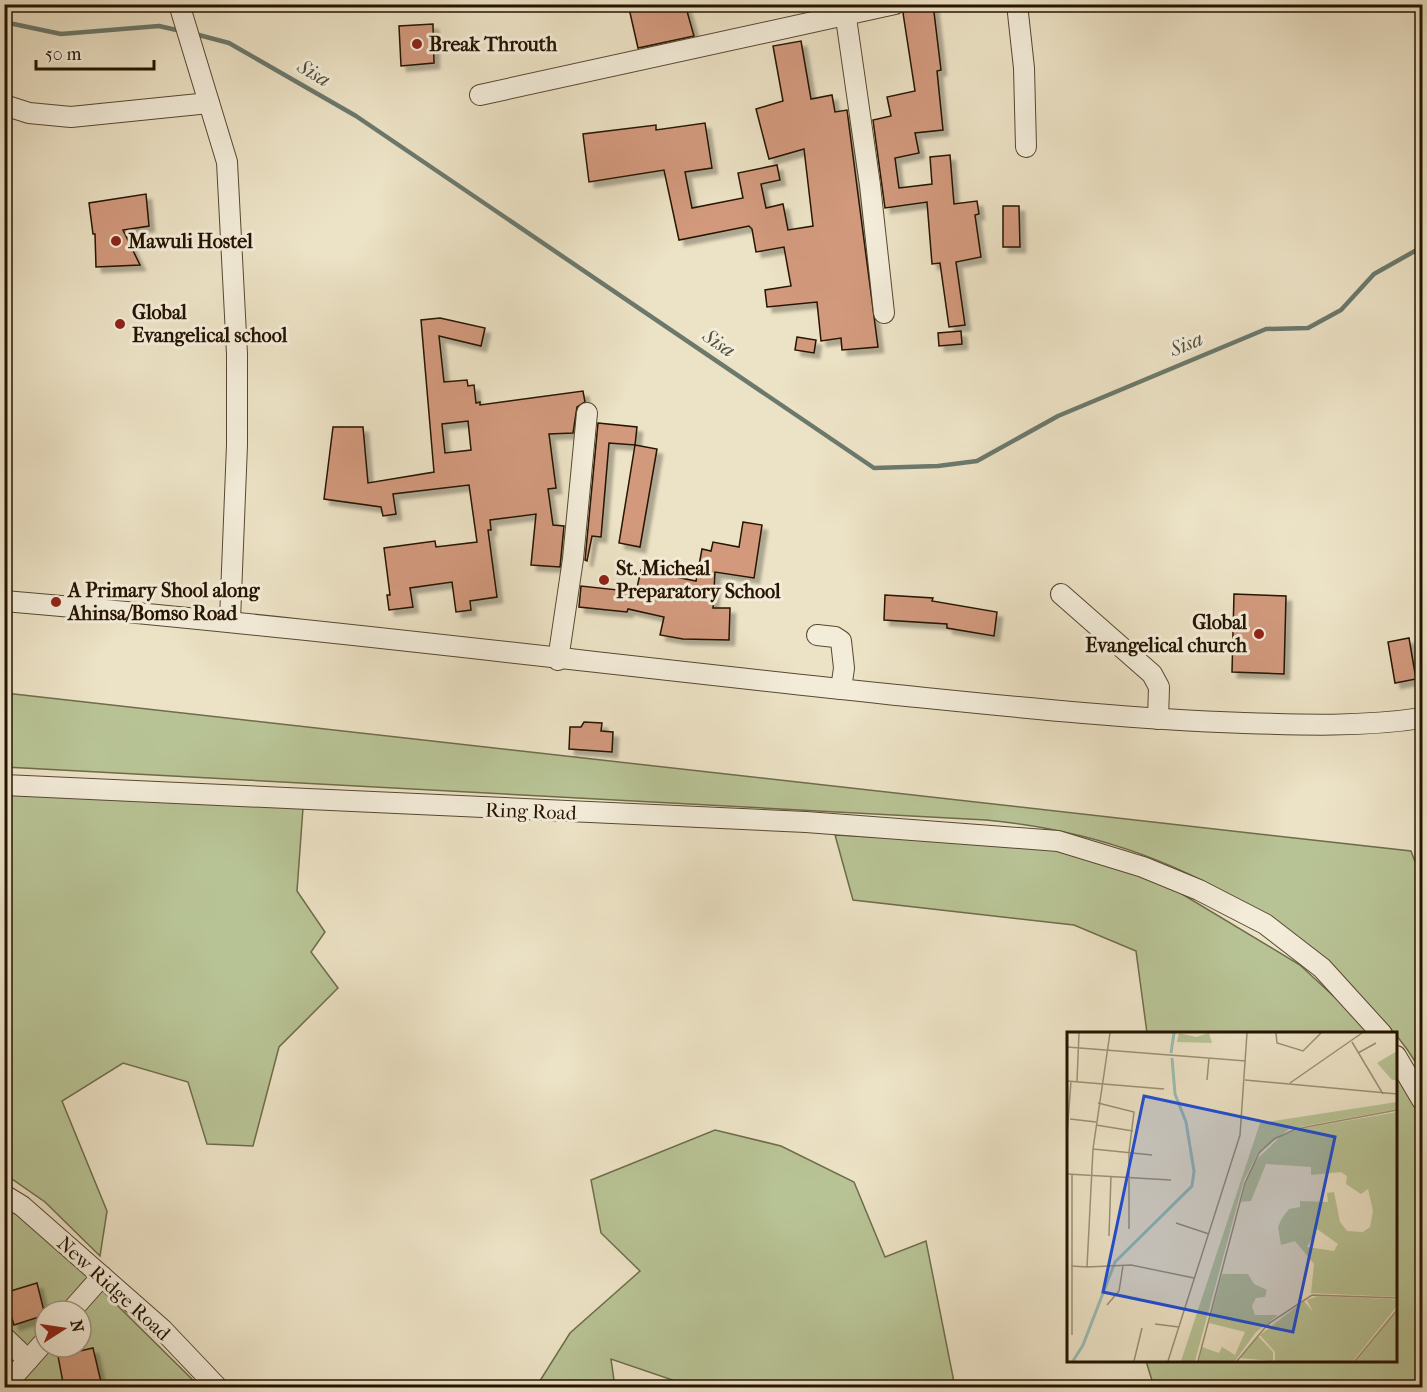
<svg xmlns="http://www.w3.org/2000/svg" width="1427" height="1392" viewBox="0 0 1427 1392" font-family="'IM FELL French Canon',serif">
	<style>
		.green { fill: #b8c395; stroke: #6e6c4a; stroke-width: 1.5; fill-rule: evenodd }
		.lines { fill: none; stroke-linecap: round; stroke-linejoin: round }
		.stream { stroke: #6b796d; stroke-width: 4.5 }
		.building { fill: #d2997d; stroke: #251400; stroke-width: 1.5; fill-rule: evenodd; filter: url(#shadow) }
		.minor-casing { stroke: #574831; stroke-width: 22 }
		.minor { stroke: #f3ecd9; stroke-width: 20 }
		.poi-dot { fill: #8f2418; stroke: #f3ecd9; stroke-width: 2 }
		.labels { text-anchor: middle; stroke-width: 6; stroke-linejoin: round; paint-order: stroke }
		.poi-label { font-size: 20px; font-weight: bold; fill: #251400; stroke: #f3ecd9; text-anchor: start }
		.street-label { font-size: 20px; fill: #251400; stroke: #f3ecd9 }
		.water-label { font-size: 21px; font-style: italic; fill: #4e4f3f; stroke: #f3ecd9 }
		.inset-river { fill: none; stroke: #99bdb5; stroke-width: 3 }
		.inset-road { fill: none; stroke: #9c9076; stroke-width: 1.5 }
		.view { fill: #1d4ed8; fill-opacity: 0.15; stroke: #1d4ed8; stroke-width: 3 }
		.inset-edge { fill: none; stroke: #251400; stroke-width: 3 }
	</style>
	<defs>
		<filter id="shadow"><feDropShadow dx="5.5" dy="5.5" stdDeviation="1.5" flood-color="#0004"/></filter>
	</defs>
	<rect width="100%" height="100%" fill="#ece2c5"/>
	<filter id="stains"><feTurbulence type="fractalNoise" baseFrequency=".00333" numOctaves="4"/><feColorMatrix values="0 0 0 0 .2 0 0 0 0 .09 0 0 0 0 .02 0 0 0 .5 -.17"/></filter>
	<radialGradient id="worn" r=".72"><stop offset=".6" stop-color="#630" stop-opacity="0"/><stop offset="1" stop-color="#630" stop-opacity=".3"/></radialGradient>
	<g class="green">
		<path d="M 5,693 L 1411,851 L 1422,880 L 1422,1074 C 1403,1036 1371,1008 1340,980 C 1321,963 1303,942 1282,928 C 1191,865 1096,830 986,820 L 5,767 Z"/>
		<polygon points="4,793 303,808 297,891 325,932 311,952 338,988 279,1047 253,1146 207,1144 188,1082 123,1063 62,1101 107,1211 100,1256 45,1202 5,1174"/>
		<polygon points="835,835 1036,845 1157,879 1300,965 1355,1016 1368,1033 1147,1033 1136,951 1074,925 853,900"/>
		<polygon points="1396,1070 1422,1121 1422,1387 1154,1387 1146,1361 1396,1360"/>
		<polygon points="715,1130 781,1146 854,1182 885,1257 926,1241 955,1387 693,1387 611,1359 615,1387 536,1387 570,1333 640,1271 601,1233 591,1180"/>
		<path d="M 4,1205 L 46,1235 L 200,1387 L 5,1387 ZM 45,1311 L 81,1311 L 81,1347 L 45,1347 Z"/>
	</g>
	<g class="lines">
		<g class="stream">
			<polyline points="4,22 61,34 159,26 181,31"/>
			<polyline points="195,34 229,43 356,116 874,468 938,466 977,461 1058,416 1266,329 1308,328 1341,310 1374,274 1422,247"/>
		</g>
	</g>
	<g class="building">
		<polygon points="628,4 685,4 694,36 638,48"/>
		<polygon points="933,4 941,70 937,71 943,130 915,133 919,153 895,158 899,188 932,184 930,157 950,155 954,204 977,201 979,214 975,215 981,257 956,262 965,325 949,327 940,263 932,264 927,202 885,208 873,120 891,116 887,97 915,91 903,13 907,7"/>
		<polygon points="433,24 434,63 401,66 399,26"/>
		<polygon points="801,41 811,99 832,95 835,112 847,110 878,347 842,350 841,338 821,341 817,302 767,307 765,290 791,286 784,247 756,252 752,229 749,226 679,240 664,170 589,182 583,134 656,125 656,130 705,123 712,168 685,172 692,208 743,198 738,173 777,165 780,180 761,184 766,208 783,204 788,230 813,226 804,149 769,159 756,109 783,101 773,46"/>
		<polygon points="146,194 149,226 123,230 140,265 96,267 95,234 93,234 89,203"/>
		<polygon points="1003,206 1019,206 1020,247 1003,247"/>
		<path d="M 440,318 L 485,328 L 481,346 L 439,336 L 444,382 L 467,380 L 468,386 L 474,385 L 476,403 L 480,402 L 480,405 L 583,391 L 585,402 L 577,407 L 573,433 L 549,434 L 556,488 L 548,489 L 553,525 L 564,526 L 560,567 L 531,565 L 536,514 L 490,520 L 491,530 L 488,530 L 497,597 L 470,601 L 471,610 L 456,612 L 452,582 L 410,588 L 413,607 L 389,610 L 387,595 L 390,595 L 384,548 L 435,541 L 436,547 L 477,542 L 469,485 L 393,494 L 396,514 L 383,516 L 381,507 L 324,499 L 333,427 L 363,427 L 368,483 L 434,472 L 421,320 ZM 468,421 L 471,450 L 445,453 L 442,424 Z"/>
		<polygon points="961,331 962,344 939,346 938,333"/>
		<polygon points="797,337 816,340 814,353 795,350"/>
		<polygon points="598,423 637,427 635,445 609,443 601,537 592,536 587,561 585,560"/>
		<polygon points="635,445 657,449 640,547 619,543"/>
		<polygon points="743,522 762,525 754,578 715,572 713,608 730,608 729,640 683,639 660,635 664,617 628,609 627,612 579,607 581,586 636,592 641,570 696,581 702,549 711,551 713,542 739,547"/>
		<polygon points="1234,594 1286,596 1284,674 1232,672"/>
		<polygon points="885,595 933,598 932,601 997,612 994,636 947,628 947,624 884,620"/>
		<polygon points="1409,638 1416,679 1395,683 1388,642"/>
		<polygon points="584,722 602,723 601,731 613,732 612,752 569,749 570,727 581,727"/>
		<polygon points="37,1283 45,1315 14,1325 4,1293"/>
		<polygon points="93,1348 101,1382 64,1388 58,1356"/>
	</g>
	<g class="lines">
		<g class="minor-casing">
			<g id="minor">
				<polyline points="179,4 227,162 237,354 237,445 230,620"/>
				<polyline points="844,4 870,185 884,313"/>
				<polyline points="1017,4 1024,68 1026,147"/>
				<polyline points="480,95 895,4"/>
				<polyline points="4,105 29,113 71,117 209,103"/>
				<polyline points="1061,594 1152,674 1159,687 1158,719"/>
				<path d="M 4,601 C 299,626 593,663 887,694 C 1006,706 1125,719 1244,723 C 1303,725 1363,727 1422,718"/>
				<polyline points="817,635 835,637 841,641 844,668 841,689"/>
				<polyline points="558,660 573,559 587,413"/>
				<polyline points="4,785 806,822 1058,841 1143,867 1199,890 1265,924 1322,968 1382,1034"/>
				<polyline points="1396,1056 1422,1100"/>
				<polyline points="4,1195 22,1206 162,1329 218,1388"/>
				<polyline points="71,1311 102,1276"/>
				<polyline points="4,1337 28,1360"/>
				<polyline points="4,1387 45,1341"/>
			</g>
		</g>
		<use href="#minor" class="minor"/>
	</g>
	<g class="poi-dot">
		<circle cx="417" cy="44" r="6"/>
		<circle cx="116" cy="241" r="6"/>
		<circle cx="120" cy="324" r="6"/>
		<circle cx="604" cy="580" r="6"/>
		<circle cx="56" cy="602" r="6"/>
		<circle cx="1259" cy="634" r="6"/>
	</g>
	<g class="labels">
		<g class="poi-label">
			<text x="429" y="51">Break Throuth</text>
			<text x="128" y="248">Mawuli Hostel</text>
			<text x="132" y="319">Global<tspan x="132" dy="23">Evangelical school</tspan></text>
			<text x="616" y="575">St. Micheal<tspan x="616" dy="23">Preparatory School</tspan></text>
			<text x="68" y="597">A Primary Shool along<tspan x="68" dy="23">Ahinsa/Bomso Road</tspan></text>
			<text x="1247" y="629" text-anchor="end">Global<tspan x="1247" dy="23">Evangelical church</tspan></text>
		</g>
		<g class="street-label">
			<text transform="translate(531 811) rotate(2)" y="7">Ring Road</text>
			<text transform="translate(114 1288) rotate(42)" y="7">New Ridge Road</text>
		</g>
		<g class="water-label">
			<text transform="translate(314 73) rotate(30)" y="7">Sisa</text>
			<text transform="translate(719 343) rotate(34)" y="7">Sisa</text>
			<text transform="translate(1186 344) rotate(-23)" y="7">Sisa</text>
		</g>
	</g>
	<g transform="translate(1067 1032)">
		<rect width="330" height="330" fill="#ece2c5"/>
		<path d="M 112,1 L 129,5 L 142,1 L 145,11 L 110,10 ZM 330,19 L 330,48 L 325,48 L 310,31 ZM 330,70 L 330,77 L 222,97 L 191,121 L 177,148 L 128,329 L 114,329 L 193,91 ZM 330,80 L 330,265 L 244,261 L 247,232 L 228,209 L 214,213 L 211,195 L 215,186 L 222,177 L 233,175 L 233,169 L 261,170 L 260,161 L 267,160 L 273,190 L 280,199 L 296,200 L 303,195 L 306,179 L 301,157 L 294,162 L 279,152 L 280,144 L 274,140 L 244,143 L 244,135 L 199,132 L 184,169 L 174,170 L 181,142 L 190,127 L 214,104 L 233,97 ZM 250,197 L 271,212 L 267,219 L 240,215 ZM 155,242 L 181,242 L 187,252 L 200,258 L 198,265 L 189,266 L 185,274 L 188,283 L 211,283 L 189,300 L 168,329 L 132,329 L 135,315 L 152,321 L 155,315 L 168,323 L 178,300 L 142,291 ZM 251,264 L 322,267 L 330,268 L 330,274 L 286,329 L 208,329 L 208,320 L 193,303 L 237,269 L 246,280 L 240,268 ZM 330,279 L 330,329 L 289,329 ZM 191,304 L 206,320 L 206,329 L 173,326 Z" fill="#b8c395" fill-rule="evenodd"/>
		<path class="inset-river" d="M 104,21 L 107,1M 6,329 L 16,313 L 48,230 L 125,154 L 127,139 L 119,90 L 108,62 L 105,26"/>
		<path class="inset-road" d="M 209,1 L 210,11 L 236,19 L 254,1M 285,10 L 316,62M 0,15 L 179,29M 291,21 L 309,11M 140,48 L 142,26M 178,48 L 330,62M 0,49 L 97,57M 10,49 L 12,1M 223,51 L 295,1M 31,71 L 67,80 L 62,120 L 62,197M 3,87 L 29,90M 29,93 L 66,99M 0,103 L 4,49M 26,117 L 85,123M 0,142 L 104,148M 109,191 L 142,202M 42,204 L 44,144M 4,234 L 20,235 L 26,117 L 43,1M 20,235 L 64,233 L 127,246M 40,273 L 52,259 L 56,234M 88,292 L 112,295M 5,303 L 5,143M 67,329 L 75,296M 101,329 L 173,103 L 180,1M 131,329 L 178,151 L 192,121 L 207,107 L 229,97 L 330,78M 170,329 L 201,292 L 245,263 L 330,266M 288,329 L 330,278"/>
		<path class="view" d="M 77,64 L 268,105 L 226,300 L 36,260 Z"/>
		<rect width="330" height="330" class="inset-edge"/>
	</g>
	<rect width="1427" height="1392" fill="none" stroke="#ece2c5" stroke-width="24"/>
	<rect x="6" y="6" width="1415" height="1380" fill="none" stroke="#251400" stroke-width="3"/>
	<rect x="12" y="12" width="1403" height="1368" fill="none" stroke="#251400" stroke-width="1.5"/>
	<g transform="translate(63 1329) rotate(78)"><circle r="28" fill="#f3ecd9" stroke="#a19682" stroke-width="1.5"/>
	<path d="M0-4.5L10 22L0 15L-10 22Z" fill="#8f2418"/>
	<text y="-9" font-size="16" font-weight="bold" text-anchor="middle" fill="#251400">N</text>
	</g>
	<path d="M36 60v9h118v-9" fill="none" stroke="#251400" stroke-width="3"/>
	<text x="45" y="60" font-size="18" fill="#251400" stroke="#f3ecd9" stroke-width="4.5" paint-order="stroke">50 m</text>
	<rect width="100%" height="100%" filter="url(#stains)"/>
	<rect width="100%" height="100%" fill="url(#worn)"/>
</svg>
